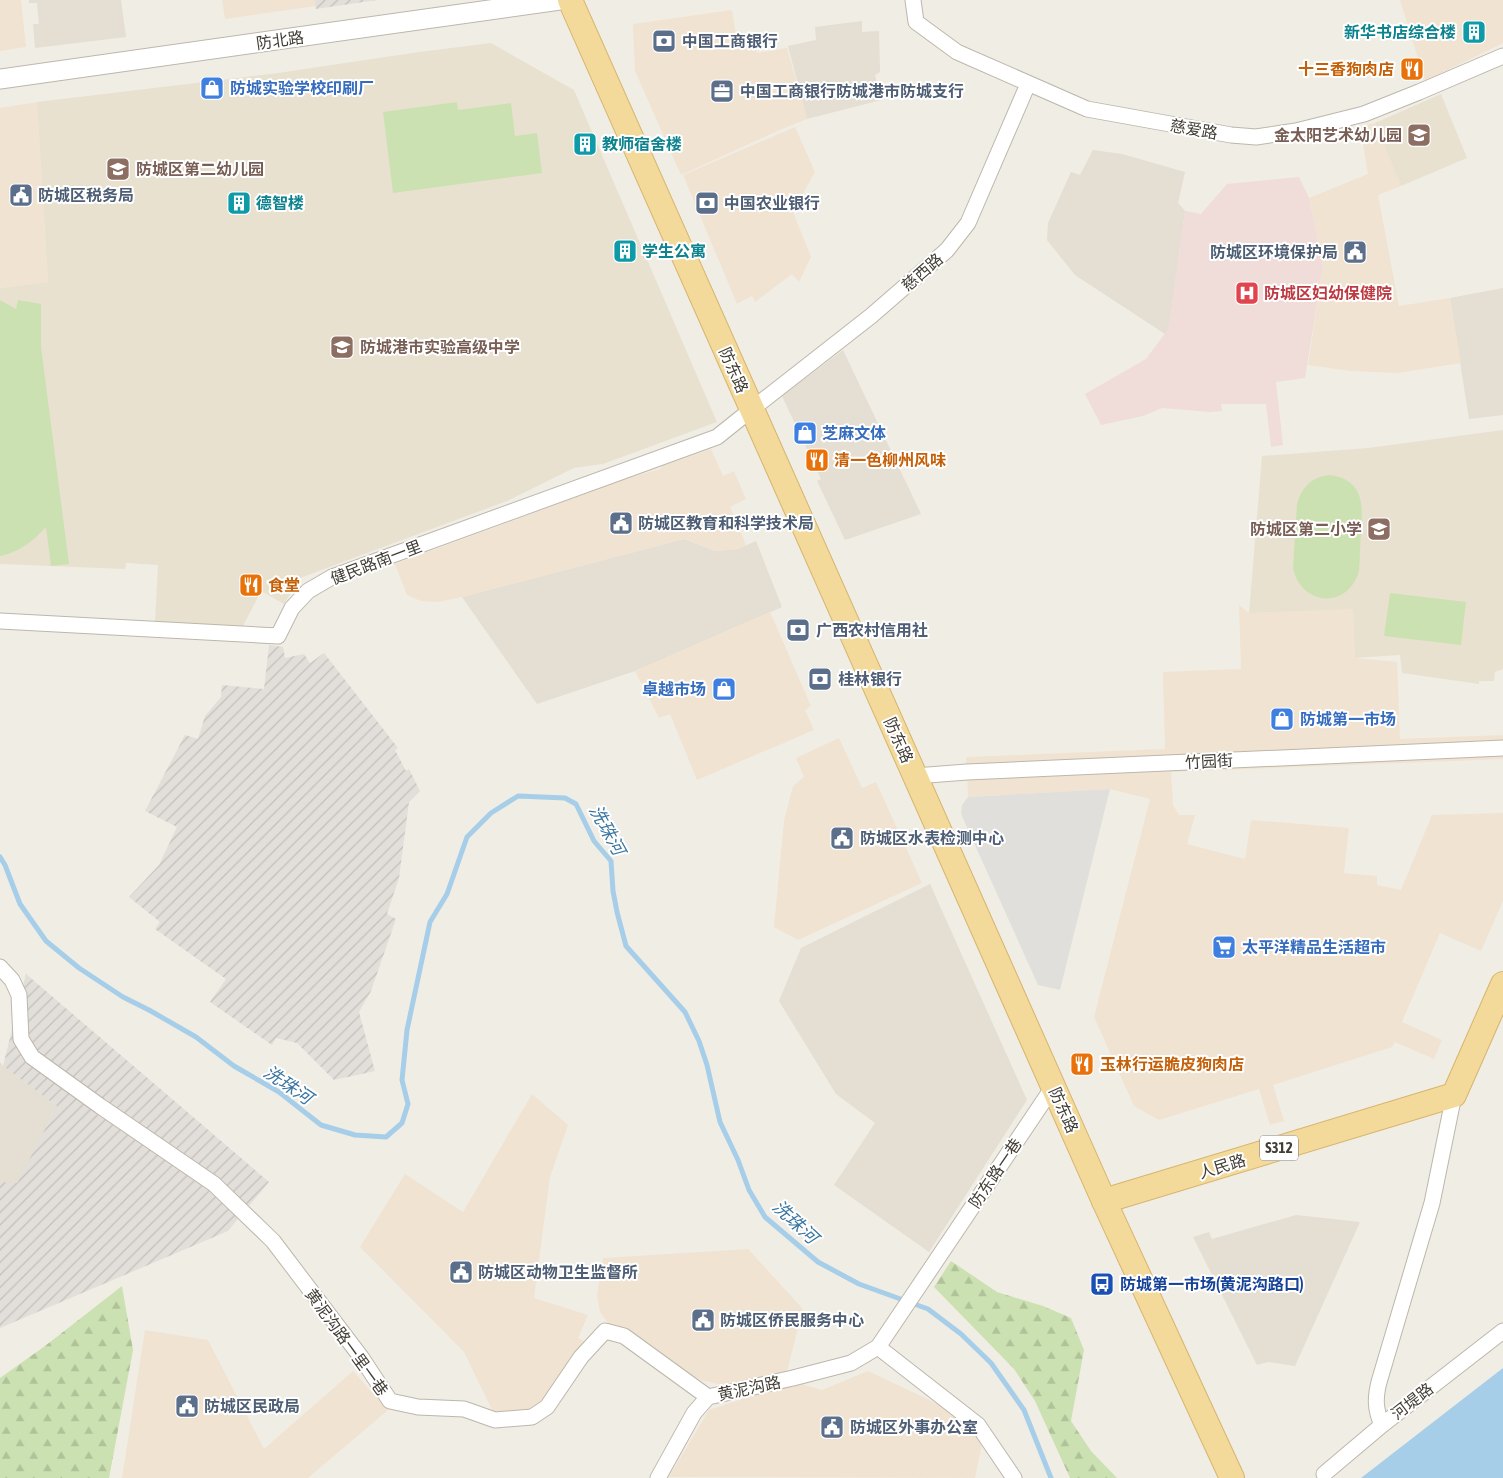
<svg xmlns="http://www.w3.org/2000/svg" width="1503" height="1478" viewBox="0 0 1503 1478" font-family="'Asap Condensed','Noto Sans SC',sans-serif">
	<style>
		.residential { fill: #e4ded3 }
		.commercial { fill: #f1e3d1 }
		.industrial { fill: url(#industrial-furrows) }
		.education { fill: #e8e1d0 }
		.medical { fill: #f0dcd9 }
		.forest { fill: url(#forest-firs) }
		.green { fill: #cce1b1 }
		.parking { fill: #e1dfdc }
		.water { fill: #a6cee8 }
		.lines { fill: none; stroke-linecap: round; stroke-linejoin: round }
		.stream { stroke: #a6cee8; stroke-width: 5 }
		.minor-casing { stroke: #bdb7ab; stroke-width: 17 }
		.tertiary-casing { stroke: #bdb7ab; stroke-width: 21 }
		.primary-casing { stroke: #d6b56d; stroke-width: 26 }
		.minor { stroke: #fff; stroke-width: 15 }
		.tertiary { stroke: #fff; stroke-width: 19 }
		.primary { stroke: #f3d99a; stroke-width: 24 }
		.labels { text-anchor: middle; stroke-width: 4; stroke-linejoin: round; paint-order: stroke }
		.shield { fill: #fff; stroke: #7b7772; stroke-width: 1 }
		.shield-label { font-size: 15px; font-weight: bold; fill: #423d35 }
		.culture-label { font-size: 16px; font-weight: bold; fill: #0d838f; stroke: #fff; text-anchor: start }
		.street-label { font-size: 16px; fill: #423d35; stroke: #fff }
		.service-label { font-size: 16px; font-weight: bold; fill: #4e5e75; stroke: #fff; text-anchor: start }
		.food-label { font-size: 16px; font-weight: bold; fill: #c56008; stroke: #fff; text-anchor: start }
		.shop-label { font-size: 16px; font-weight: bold; fill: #366cbe; stroke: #fff; text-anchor: start }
		.education-label { font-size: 16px; font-weight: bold; fill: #785e54; stroke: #fff; text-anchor: end }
		.health-label { font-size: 16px; font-weight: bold; fill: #be3a42; stroke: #fff; text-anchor: start }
		.transit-label { font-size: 16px; font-weight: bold; fill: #164399; stroke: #fff; text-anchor: start }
		.water-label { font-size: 18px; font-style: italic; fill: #3a77a2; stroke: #fff }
	</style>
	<defs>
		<pattern id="industrial-furrows" width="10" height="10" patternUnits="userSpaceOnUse" patternTransform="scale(1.25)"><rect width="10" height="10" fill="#e2ded9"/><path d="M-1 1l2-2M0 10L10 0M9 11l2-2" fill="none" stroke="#c3bfbb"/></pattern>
		<pattern id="forest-firs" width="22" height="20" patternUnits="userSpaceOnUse" patternTransform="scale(1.25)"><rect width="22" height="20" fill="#cce1b1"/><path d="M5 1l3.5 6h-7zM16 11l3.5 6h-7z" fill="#b0c299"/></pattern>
	</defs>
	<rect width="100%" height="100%" fill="#f0ede5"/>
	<g class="residential">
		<polygon points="29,0 121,0 126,37 35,48 33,24 39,24 37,3 29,3"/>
		<polygon points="862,21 862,32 879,31 880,72 875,75 881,100 807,119 788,46 816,40 815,27"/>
		<polygon points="1093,150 1122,154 1185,172 1178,203 1185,211 1169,328 1165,334 1075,275 1047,240 1048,223 1071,172 1080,175"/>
		<polygon points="1503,288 1503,415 1469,419 1450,298"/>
		<polygon points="843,350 921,514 845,540 817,481 821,479 782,396"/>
		<polygon points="684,539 715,551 738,549 756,541 782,607 635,671 537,704 462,597"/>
		<polygon points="930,884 1027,1100 929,1252 834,1185 875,1123 836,1094 779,1001 801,948"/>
		<polygon points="0,1062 3,1066 57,1106 17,1184 0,1182"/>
		<polygon points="1296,1215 1360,1222 1295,1366 1268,1362 1257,1365 1193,1237 1209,1232 1212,1239"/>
	</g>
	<g class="commercial">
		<polygon points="0,0 21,0 26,47 0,51"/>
		<polygon points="222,0 315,0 316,6 225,19"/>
		<polygon points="1400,0 1503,0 1503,43 1425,81"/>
		<polygon points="732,10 738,48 755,46 757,53 787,48 807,119 777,131 681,175 635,71 633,24"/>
		<polygon points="37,102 48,282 0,288 0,108"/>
		<polygon points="1375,123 1401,186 1378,195 1399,306 1450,298 1461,363 1397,373 1350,371 1308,365 1323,266 1309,198 1368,174 1360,126"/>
		<polygon points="795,127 815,172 793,212 811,257 799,282 792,274 755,302 752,296 737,304 683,175"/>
		<polygon points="711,449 723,476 734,471 746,499 730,507 746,545 738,549 715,551 684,539 462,597 438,602 421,601 407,595 395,564 599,489 598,487 626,476 627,478 661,469 661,466"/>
		<polygon points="1239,605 1249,613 1353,608 1355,658 1397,662 1400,739 1503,735 1503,759 1171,772 1173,805 1179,815 1195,815 1187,844 1245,859 1251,820 1349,828 1344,873 1377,876 1377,885 1401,890 1432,815 1503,813 1503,901 1481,951 1440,933 1402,1022 1442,1040 1434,1059 1395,1042 1392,1047 1273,1085 1284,1121 1270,1125 1259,1089 1159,1120 1134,1106 1094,1017 1150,799 1110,789 968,797 966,757 1165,749 1163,672 1241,669"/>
		<polygon points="770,612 811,706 805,710 814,730 697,780 670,714 659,718 635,671"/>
		<polygon points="839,738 862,788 876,782 922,883 798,940 774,927 784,821 793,786 804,777 796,758"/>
		<polygon points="532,1094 568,1125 550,1177 534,1298 588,1315 578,1338 588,1343 544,1399 520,1414 495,1416 464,1352 360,1247 405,1174 463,1212"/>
		<polygon points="748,1249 803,1309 786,1375 731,1387 701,1380 665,1361 612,1328 600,1312 597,1296 603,1258"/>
		<polygon points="145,1330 208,1340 264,1449 353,1371 388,1410 308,1478 122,1478"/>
		<polygon points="868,1371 944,1407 982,1443 975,1478 669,1477 709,1410 793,1382 822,1390"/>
	</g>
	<g class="industrial">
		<polygon points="315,0 377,0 316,9"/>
		<polygon points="269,645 283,647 285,658 304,654 310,663 324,653 398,748 395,750 406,771 409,769 420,791 409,802 399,878 387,914 396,919 371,991 359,1012 375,1071 334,1080 297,1043 276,1038 272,1045 210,1002 226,979 155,929 160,922 129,897 159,865 177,827 145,811 185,735 198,739 205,716 221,697 222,685 264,689"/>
		<polygon points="26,974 269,1182 228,1231 0,1328 0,1182 17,1183 57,1106 3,1066"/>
	</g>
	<g class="education">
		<polygon points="491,43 574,90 717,422 603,464 574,468 507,501 300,578 284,604 261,591 242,628 155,622 158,565 126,563 125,569 0,564 0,288 48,282 37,102 278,73 419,52"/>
		<polygon points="1441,94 1467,158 1401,186 1375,123"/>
		<polygon points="1503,430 1503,669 1495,672 1494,681 1479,681 1479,684 1402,673 1400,655 1355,658 1353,609 1249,613 1262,456 1368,448"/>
	</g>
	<polygon class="medical" points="1299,177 1309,198 1323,266 1305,378 1276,382 1283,445 1271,447 1266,404 1221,404 1222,411 1210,412 1162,408 1143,416 1101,425 1085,394 1146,359 1169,328 1185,211 1201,214 1227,184"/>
	<g class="forest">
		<polygon points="951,1261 997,1292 1043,1306 1071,1318 1084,1350 1071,1421 1091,1451 1117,1478 1070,1478 1035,1401 1014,1369 934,1287"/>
		<polygon points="122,1286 133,1350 109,1478 0,1478 0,1378 45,1346"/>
	</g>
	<g class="green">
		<polygon points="457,102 458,110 511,103 515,136 537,133 542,173 393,193 383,112"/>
		<path d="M 0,300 L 16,309 L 18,300 L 41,304 L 41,347 L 69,564 L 51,566 L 46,527 C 33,541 20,552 0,556 Z"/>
		<path d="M 1330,475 C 1364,480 1363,504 1361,532 C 1360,545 1360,558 1359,571 C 1348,610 1301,606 1293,568 L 1297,504 C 1302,486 1312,477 1330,475 Z"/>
		<polygon points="1390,593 1466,602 1461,645 1384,636"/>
	</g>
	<polygon class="parking" points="1110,789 1060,990 1038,985 961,814 962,805 968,797"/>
	<polygon class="water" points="1503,1368 1503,1478 1361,1478"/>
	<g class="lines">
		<polyline class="stream" points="0,857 5,865 20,904 46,941 79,968 123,997 149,1010 196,1037 234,1066 279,1092 321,1125 355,1135 386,1137 402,1123 408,1104 402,1080 407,1030 430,922 447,894 467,837 491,813 518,796 565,798 576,804 594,841 611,861 613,891 617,912 626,946 685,1012 699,1041 707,1065 720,1122 738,1160 749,1190 765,1217 818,1262 859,1284 928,1309 961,1334 991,1363 1024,1410 1051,1478"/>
		<g class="minor-casing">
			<g id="minor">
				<polyline points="913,0 916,22 957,52 1087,109 1231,135 1256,137 1296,131 1364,114 1419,92 1503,56"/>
				<polyline points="0,621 278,636 292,608 308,591 332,577 717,437 752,409 871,316 947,250 968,223 1028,84"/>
				<polyline points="915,776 967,772 1503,748"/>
				<polyline points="0,967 12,980 19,995 21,1039 32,1057 100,1106 214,1184 273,1241 361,1357 390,1401 418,1407 464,1409 495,1420 532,1417 547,1407 581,1357 605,1331 624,1336 708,1397"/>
				<polyline points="878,1347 978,1425 1014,1478"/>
				<path d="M 1382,1425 C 1375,1409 1375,1398 1379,1382 L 1432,1203 L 1454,1095"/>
				<polyline points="1324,1474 1382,1425 1503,1331"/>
				<polyline points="658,1478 694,1413 708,1397 793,1378 851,1363 878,1347 1053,1087"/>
			</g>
		</g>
		<g class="tertiary-casing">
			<polyline id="tertiary" points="0,79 560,0"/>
		</g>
		<g class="primary-casing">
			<g id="primary">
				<polyline points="570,0 1104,1201 1232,1478"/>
				<polyline points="1104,1201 1454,1095 1503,984"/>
			</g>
		</g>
		<use href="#minor" class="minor"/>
		<use href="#tertiary" class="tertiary"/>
		<use href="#primary" class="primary"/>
	</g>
	<defs>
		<g id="building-square" transform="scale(1.25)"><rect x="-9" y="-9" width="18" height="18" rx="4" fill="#0f9aa8" stroke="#fff"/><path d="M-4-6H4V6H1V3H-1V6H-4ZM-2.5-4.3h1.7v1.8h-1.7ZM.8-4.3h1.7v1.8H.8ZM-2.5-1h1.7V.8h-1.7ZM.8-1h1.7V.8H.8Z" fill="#fff"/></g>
		<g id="bank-square" transform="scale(1.25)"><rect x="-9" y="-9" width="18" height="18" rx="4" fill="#5c6f8a" stroke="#fff"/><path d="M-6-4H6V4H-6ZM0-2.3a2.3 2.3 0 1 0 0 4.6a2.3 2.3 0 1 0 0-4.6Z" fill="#fff"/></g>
		<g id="restaurant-square" transform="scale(1.25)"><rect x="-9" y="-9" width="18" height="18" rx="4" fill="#e8710a" stroke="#fff"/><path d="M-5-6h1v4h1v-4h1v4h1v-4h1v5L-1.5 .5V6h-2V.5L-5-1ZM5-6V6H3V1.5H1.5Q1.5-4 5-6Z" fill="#fff"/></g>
		<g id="shop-square" transform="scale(1.25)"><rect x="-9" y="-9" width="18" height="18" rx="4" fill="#3f7fe0" stroke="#fff"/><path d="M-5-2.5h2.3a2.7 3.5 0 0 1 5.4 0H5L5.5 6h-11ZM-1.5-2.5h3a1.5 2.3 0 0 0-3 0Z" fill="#fff"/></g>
		<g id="office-square" transform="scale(1.25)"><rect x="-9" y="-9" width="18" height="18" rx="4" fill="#5c6f8a" stroke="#fff"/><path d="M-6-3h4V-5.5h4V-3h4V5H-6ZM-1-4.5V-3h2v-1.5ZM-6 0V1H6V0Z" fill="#fff"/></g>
		<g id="school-square" transform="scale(1.25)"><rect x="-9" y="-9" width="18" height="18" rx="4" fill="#8d6e63" stroke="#fff"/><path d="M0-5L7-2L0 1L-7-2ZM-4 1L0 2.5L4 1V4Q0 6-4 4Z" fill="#fff"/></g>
		<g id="civic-square" transform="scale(1.25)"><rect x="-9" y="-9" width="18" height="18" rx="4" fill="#5c6f8a" stroke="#fff"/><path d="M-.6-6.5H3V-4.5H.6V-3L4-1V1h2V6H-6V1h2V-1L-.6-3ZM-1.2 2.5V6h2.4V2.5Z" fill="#fff"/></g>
		<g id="hospital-square" transform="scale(1.25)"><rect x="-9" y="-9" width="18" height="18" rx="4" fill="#e0444e" stroke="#fff"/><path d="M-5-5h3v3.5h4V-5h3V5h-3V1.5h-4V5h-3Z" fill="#fff"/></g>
		<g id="supermarket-square" transform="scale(1.25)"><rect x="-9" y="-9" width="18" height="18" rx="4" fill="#3f7fe0" stroke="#fff"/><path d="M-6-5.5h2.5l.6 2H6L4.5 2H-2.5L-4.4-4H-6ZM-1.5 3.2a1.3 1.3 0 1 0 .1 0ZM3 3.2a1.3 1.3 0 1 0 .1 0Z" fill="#fff"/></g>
		<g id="bus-square" transform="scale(1.25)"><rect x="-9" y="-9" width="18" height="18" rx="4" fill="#1a4fb4" stroke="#fff"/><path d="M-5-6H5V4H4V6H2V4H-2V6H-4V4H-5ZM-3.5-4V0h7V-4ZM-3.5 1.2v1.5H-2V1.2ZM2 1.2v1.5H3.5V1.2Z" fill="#fff"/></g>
	</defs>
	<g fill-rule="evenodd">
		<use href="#building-square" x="1474" y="32"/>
		<use href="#bank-square" x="664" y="41"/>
		<use href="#restaurant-square" x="1412" y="69"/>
		<use href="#shop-square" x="212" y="88"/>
		<use href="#office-square" x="722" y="91"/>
		<use href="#school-square" x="1419" y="135"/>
		<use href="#building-square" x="585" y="144"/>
		<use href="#school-square" x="118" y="169"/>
		<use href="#civic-square" x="21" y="195"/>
		<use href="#building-square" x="239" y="203"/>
		<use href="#bank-square" x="707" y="203"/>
		<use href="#building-square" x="625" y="251"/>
		<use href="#civic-square" x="1355" y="252"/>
		<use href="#hospital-square" x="1247" y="293"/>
		<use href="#school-square" x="342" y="347"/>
		<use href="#shop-square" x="805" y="433"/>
		<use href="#restaurant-square" x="817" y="460"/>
		<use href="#civic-square" x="621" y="523"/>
		<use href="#school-square" x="1379" y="529"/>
		<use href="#restaurant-square" x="251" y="585"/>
		<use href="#bank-square" x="798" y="630"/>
		<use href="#bank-square" x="820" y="679"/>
		<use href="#shop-square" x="724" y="689"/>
		<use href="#shop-square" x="1282" y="719"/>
		<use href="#civic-square" x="842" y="838"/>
		<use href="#supermarket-square" x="1224" y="947"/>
		<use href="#restaurant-square" x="1082" y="1064"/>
		<use href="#civic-square" x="461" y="1272"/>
		<use href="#bus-square" x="1102" y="1284"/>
		<use href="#civic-square" x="703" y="1320"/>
		<use href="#civic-square" x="187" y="1406"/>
		<use href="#civic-square" x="832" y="1427"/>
	</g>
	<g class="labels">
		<rect class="shield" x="1260" y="1135.5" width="38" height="25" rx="4"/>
		<g class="shield-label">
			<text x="1279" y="1153">S312</text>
		</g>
		<g class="culture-label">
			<text x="1456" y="38" text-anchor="end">新华书店综合楼</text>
			<text x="602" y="150">教师宿舍楼</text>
			<text x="256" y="209">德智楼</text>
			<text x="642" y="257">学生公寓</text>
		</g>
		<g class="street-label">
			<text transform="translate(280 40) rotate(-8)" y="6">防北路</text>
			<text transform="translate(1194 129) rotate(10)" y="6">慈爱路</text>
			<text transform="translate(922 272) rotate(-41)" y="6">慈西路</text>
			<text transform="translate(734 370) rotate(66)" y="6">防东路</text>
			<text transform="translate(376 562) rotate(-21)" y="6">健民路南一里</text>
			<text transform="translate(899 740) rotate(66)" y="6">防东路</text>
			<text transform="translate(1209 761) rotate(-3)" y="6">竹园街</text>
			<text transform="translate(1064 1110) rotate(66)" y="6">防东路</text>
			<text transform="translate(1222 1166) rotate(-17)" y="6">人民路</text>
			<text transform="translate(995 1173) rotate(-56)" y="6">防东路一巷</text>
			<text transform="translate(347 1342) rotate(54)" y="6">黄泥沟路一里一巷</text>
			<text transform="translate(749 1388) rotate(-12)" y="6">黄泥沟路</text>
			<text transform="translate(1412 1401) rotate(-38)" y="6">河堤路</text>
		</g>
		<g class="service-label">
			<text x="682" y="47">中国工商银行</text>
			<text x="740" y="97">中国工商银行防城港市防城支行</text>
			<text x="38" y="201">防城区税务局</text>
			<text x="724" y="209">中国农业银行</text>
			<text x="1338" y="258" text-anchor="end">防城区环境保护局</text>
			<text x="638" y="529">防城区教育和科学技术局</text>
			<text x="816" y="636">广西农村信用社</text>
			<text x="838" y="685">桂林银行</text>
			<text x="860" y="844">防城区水表检测中心</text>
			<text x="478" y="1278">防城区动物卫生监督所</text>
			<text x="720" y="1326">防城区侨民服务中心</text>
			<text x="204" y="1412">防城区民政局</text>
			<text x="850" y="1433">防城区外事办公室</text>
		</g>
		<g class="food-label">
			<text x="1394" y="75" text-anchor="end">十三香狗肉店</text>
			<text x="834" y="466">清一色柳州风味</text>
			<text x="268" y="591">食堂</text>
			<text x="1100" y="1070">玉林行运脆皮狗肉店</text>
		</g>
		<g class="shop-label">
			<text x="230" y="94">防城实验学校印刷厂</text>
			<text x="822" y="439">芝麻文体</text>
			<text x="706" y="695" text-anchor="end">卓越市场</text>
			<text x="1300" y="725">防城第一市场</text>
			<text x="1242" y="953">太平洋精品生活超市</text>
		</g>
		<g class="education-label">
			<text x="1402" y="141">金太阳艺术幼儿园</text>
			<text x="136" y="175" text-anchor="start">防城区第二幼儿园</text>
			<text x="360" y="353" text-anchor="start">防城港市实验高级中学</text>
			<text x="1362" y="535">防城区第二小学</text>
		</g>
		<g class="health-label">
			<text x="1264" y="299">防城区妇幼保健院</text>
		</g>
		<g class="transit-label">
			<text x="1120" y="1290">防城第一市场(黄泥沟路口)</text>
		</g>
		<g class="water-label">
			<text transform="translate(607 830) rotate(61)" y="6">洗珠河</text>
			<text transform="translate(288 1085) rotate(34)" y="6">洗珠河</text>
			<text transform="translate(795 1222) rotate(43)" y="6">洗珠河</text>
		</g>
	</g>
</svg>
